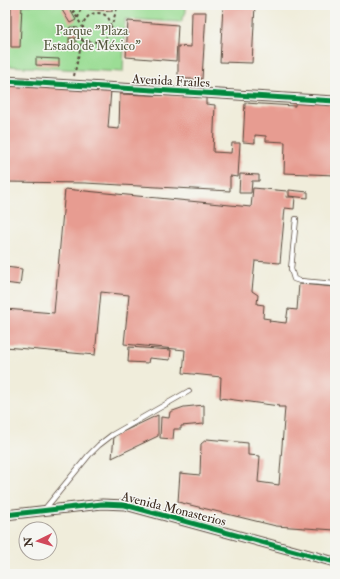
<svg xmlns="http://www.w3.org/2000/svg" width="340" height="579" viewBox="0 0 340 579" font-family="'IM FELL Double Pica',serif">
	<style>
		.green { fill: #9bdd95; stroke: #6b845a }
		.building { fill: #e79c91 }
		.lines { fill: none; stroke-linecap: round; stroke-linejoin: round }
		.lane-casing { stroke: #56473a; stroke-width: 6 }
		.street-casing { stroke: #56473a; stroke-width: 11 }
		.path { stroke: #56473a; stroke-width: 2; stroke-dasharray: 3 3; stroke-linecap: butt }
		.lane { stroke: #fff; stroke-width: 4.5 }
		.street { stroke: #fff; stroke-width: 9 }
		.cycleway-casing { stroke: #f6f6f2; stroke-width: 8 }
		.cycleway { stroke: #00873e; stroke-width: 5 }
		.labels { text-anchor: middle; stroke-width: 3; stroke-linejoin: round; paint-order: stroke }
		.park-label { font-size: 13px; fill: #53573c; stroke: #f6f6f2 }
		.street-label { font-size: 13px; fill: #3b2a1e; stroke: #f6f6f2 }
	</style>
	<rect width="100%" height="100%" fill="#f6f6f2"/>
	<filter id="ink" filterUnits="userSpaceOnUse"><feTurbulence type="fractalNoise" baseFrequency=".025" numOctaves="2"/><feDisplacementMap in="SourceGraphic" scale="8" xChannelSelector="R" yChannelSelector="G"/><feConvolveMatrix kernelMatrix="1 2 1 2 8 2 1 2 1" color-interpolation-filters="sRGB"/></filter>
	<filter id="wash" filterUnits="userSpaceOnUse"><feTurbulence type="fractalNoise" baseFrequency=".012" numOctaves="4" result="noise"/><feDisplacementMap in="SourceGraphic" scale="16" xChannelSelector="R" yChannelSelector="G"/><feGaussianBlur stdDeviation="0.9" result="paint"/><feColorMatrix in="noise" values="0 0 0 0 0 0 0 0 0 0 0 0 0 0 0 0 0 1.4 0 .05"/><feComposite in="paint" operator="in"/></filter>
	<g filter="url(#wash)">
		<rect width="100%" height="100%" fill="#f0eddb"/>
		<polygon class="green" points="5,5 186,5 186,12 181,22 125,19 123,72 5,66"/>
		<g id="blocks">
			<g class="building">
				<polygon points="11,5 22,5 20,47 11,47"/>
				<polygon points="89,5 112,5 112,11 89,9"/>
				<polygon points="223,5 255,5 252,63 220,62"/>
				<polygon points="68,6 76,20 70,23 62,10"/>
				<polygon points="192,12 206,12 202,79 178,79 178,46 191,47"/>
				<polygon points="128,21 178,25 176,61 126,57"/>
				<polygon points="70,27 78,28 77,35 70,34"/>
				<rect x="69" y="38" width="7" height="8"/>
				<polygon points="36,58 59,59 59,66 36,65"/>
				<polygon points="5,82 111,90 108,128 119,129 120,94 206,97 206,104 215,105 213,152 231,153 232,143 240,143 238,177 230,176 230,191 85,183 5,182"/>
				<polygon points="295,101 335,103 335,175 284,173 285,142 266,141 266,136 255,135 255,143 243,142 245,103 295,106"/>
				<polygon points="240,174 259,175 259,181 252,181 251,193 239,193"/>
				<polygon points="253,188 287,191 286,197 295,197 294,209 285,208 280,263 255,261 252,291 258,295 257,304 264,305 263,318 270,319 269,321 286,323 288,309 297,310 299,284 335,287 335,530 276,526 178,502 180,473 200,475 201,444 207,439 248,443 248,455 260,456 258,482 279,485 285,407 278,407 279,406 220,398 221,377 183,373 185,350 124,344 129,295 101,292 95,355 5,347 5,309 54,313 65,189 251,207"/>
				<polygon points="289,190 308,192 308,198 289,196"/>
				<polygon points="5,267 22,269 20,285 5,283"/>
				<polygon points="129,347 171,350 170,360 149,358 148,363 128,362"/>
				<polygon points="204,405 204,424 181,426 181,429 174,429 173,439 160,438 161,417 169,418 170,412 184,407"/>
				<polygon points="158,415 158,436 112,458 114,436"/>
			</g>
		</g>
	</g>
	<g filter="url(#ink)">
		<use href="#blocks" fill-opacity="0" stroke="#56473a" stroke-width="1"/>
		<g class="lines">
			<g class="lane-casing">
				<g id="lane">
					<polyline points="296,219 291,269 294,279 300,281 335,284"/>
					<polyline points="44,510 89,455 99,445 112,435 189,391"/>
				</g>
			</g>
			<g class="street-casing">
				<g id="street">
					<polyline points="5,81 335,101"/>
					<polyline points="5,515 102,504 125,505 335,562"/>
				</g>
			</g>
			<g class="path">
				<polyline points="70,5 83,28"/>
				<polyline points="78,18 82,5"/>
				<path d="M 82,41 C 82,33 82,25 86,19 C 91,11 104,11 109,19 C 110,22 110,26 111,29"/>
				<polyline points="74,76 82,41 100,42 105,40 110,31 118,5"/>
			</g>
			<use href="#lane" class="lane"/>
			<use href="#street" class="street"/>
			<g class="cycleway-casing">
				<g id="cycleway">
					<polyline points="5,81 335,101"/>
					<polyline points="5,515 102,504 125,505 335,562"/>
				</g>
			</g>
			<use href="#cycleway" class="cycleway"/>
		</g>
	</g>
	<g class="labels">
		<g class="park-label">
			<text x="92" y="35">Parque "Plaza<tspan x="92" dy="15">Estado de México"</tspan></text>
		</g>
		<g class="street-label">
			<text transform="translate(171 80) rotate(3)" y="5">Avenida Frailes</text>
			<text transform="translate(174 508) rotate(14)" y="5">Avenida Monasterios</text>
		</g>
	</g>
	<rect width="340" height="579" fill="none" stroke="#f6f6f2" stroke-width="20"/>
	<g transform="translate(38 541) rotate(265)"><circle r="19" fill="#f6f6f2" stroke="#aba49d"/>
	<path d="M0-3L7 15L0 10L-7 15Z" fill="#d1495b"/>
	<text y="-6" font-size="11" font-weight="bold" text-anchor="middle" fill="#3b2a1e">N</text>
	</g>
</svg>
